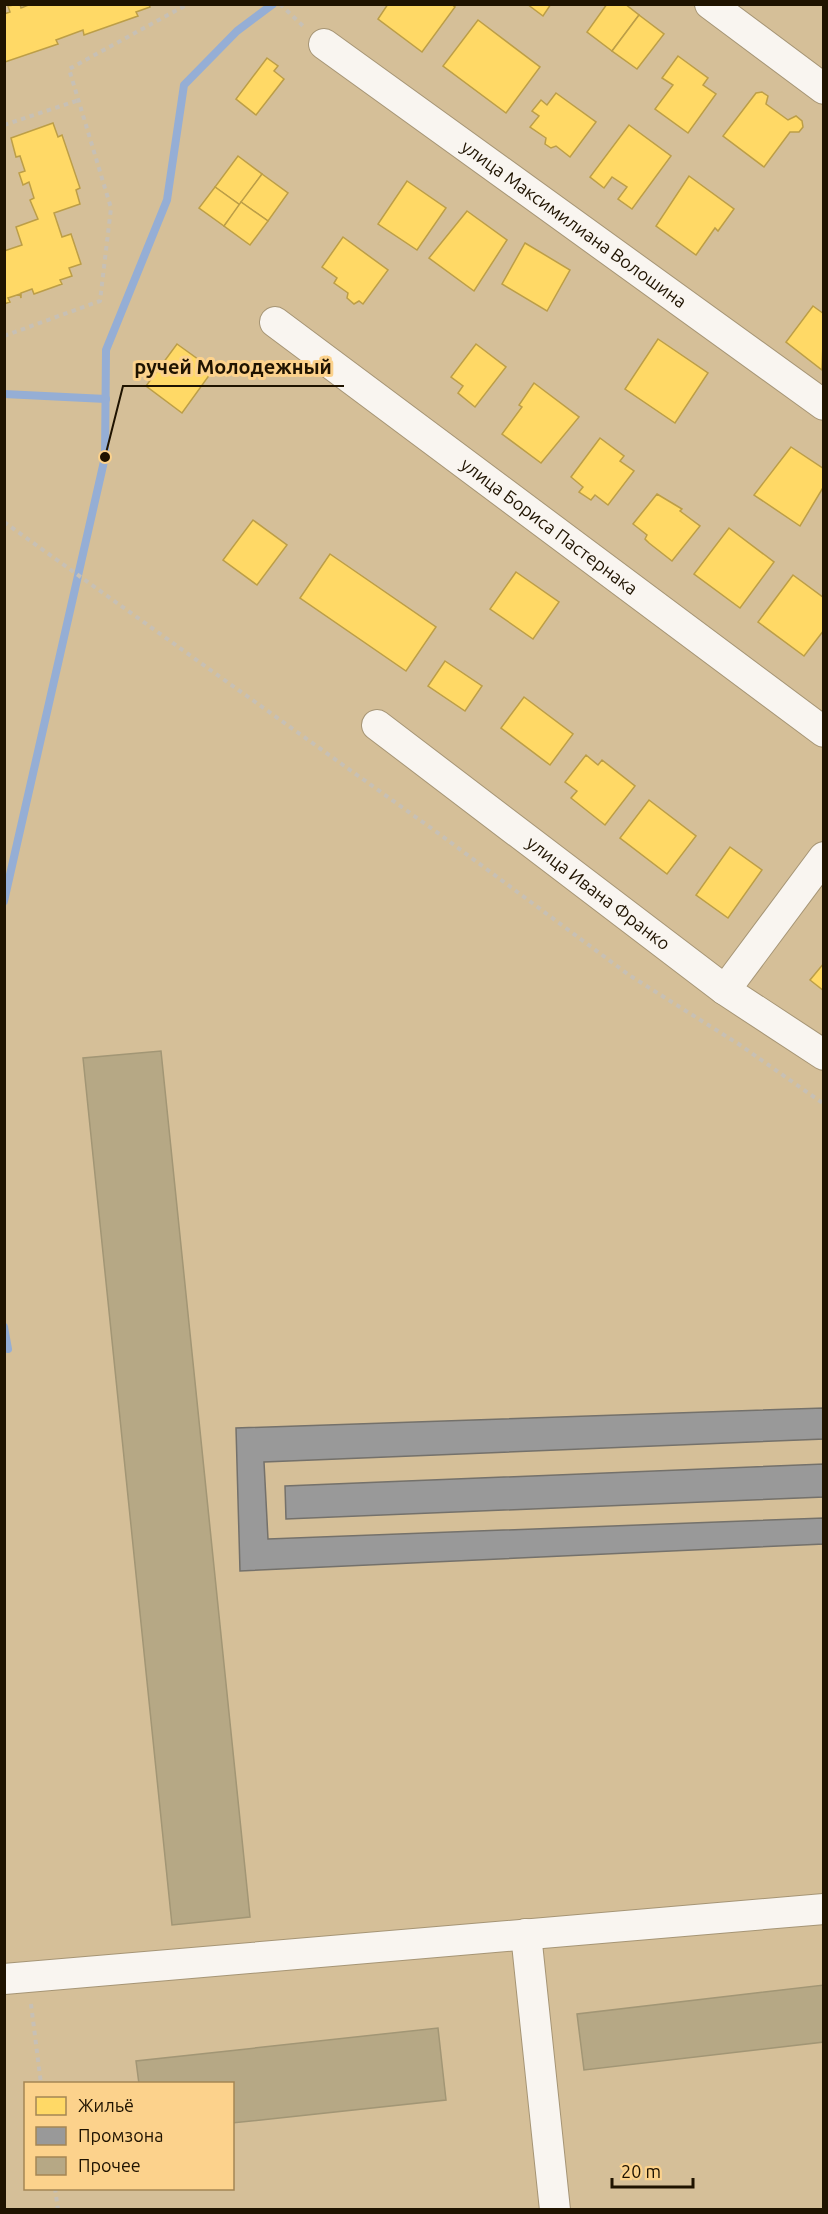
<svg xmlns="http://www.w3.org/2000/svg" width="828" height="2214" viewBox="0 0 828 2214" font-family="Ubuntu,sans-serif">
	<style>
		.homes { fill: #ffd966; stroke: #bc9e47; stroke-width: 1.5 }
		.industry { fill: #999; stroke: #74716b; stroke-width: 1.5 }
		.lines { fill: none; stroke-linecap: round; stroke-linejoin: round }
		.stream { stroke: #95aed5; stroke-width: 8 }
		.building { fill: #b6a885; stroke: #a29675; stroke-width: 1.5 }
		.minor-casing { stroke: #a69575; stroke-width: 32 }
		.path { stroke: #c7c0b5; stroke-width: 4; stroke-dasharray: 4.5 4.5; stroke-linecap: butt }
		.minor { stroke: #f9f5f0; stroke-width: 30 }
		.labels { text-anchor: middle; stroke-width: 6; stroke-linejoin: round; paint-order: stroke }
		.street-label { font-size: 18px; fill: #1f1300; stroke: #fcd28c }
		.leader { fill: none; stroke: #1f1300; stroke-width: 2 }
		.callout-dot { fill: #1f1300; stroke: #fcd28c; stroke-width: 2 }
		.callout-label { font-size: 20px; text-anchor: middle; font-weight: bold; fill: #1f1300; stroke: #fcd28c; stroke-width: 6; stroke-linejoin: round; paint-order: stroke }
	</style>
	<rect width="100%" height="100%" fill="#d5bf98"/>
	<g class="homes">
		<polygon points="20,4 21,8 31,4 149,4 150,7 136,12 138,16 84,35 83,30 56,40 58,44 5,62 4,14 10,12 8,6"/>
		<polygon points="388,4 451,4 455,7 422,52 378,19"/>
		<polygon points="527,4 551,4 543,16"/>
		<polygon points="607,4 625,4 639,15 612,51 587,32"/>
		<polygon points="639,15 664,34 637,69 612,51"/>
		<polygon points="478,20 540,67 506,113 443,66"/>
		<polygon points="678,56 708,78 703,85 716,94 688,133 655,109 673,85 662,78"/>
		<polygon points="267,58 278,66 274,71 284,79 256,115 236,99"/>
		<polygon points="762,92 768,96 766,104 788,120 796,116 802,121 803,127 799,132 790,132 764,167 723,136 756,93"/>
		<polygon points="556,93 596,122 570,157 556,146 551,148 545,144 546,138 530,127 539,116 532,111 541,100 547,105"/>
		<polygon points="53,123 58,137 62,135 80,188 76,190 80,204 54,213 62,237 71,234 81,264 69,268 72,276 60,280 62,284 34,294 32,289 21,293 21,298 20,294 8,298 10,302 4,304 4,251 22,245 16,227 38,219 30,200 34,198 29,182 23,185 19,173 25,171 20,156 16,157 11,138"/>
		<polygon points="629,125 671,156 632,209 618,199 627,187 612,177 604,188 590,177"/>
		<polygon points="238,156 262,174 240,205 215,187"/>
		<polygon points="262,174 288,193 268,221 241,202"/>
		<polygon points="689,176 734,209 718,231 715,228 696,255 656,226"/>
		<polygon points="407,181 446,208 417,250 378,224"/>
		<polygon points="215,187 240,205 224,226 199,208"/>
		<polygon points="241,202 268,221 250,245 224,226"/>
		<polygon points="467,211 507,240 474,291 429,258"/>
		<polygon points="343,237 388,270 363,304 359,301 354,304 347,298 348,293 334,283 337,278 322,267"/>
		<polygon points="525,243 570,270 547,311 502,284"/>
		<polygon points="813,306 824,314 822,370 786,342"/>
		<polygon points="658,339 708,373 675,423 625,389"/>
		<polygon points="177,344 213,370 182,413 146,386"/>
		<polygon points="476,344 506,367 475,407 458,393 463,386 451,377"/>
		<polygon points="534,383 579,417 541,463 502,434 522,407 519,405"/>
		<polygon points="600,438 624,456 620,461 634,471 608,505 595,495 591,500 579,492 583,487 571,477"/>
		<polygon points="791,447 824,469 824,486 800,526 754,495"/>
		<polygon points="657,494 682,509 680,511 700,526 672,561 649,543 645,539 647,535 633,524"/>
		<polygon points="253,520 287,545 257,585 223,560"/>
		<polygon points="729,528 774,562 740,608 694,574"/>
		<polygon points="330,554 436,627 406,671 300,598"/>
		<polygon points="516,572 559,602 533,639 490,609"/>
		<polygon points="793,575 824,598 824,630 804,656 758,622"/>
		<polygon points="445,661 482,686 465,711 428,686"/>
		<polygon points="524,697 573,734 550,765 501,728"/>
		<polygon points="586,755 598,765 602,760 635,786 605,825 571,798 577,791 565,782"/>
		<polygon points="649,800 696,836 667,874 620,838"/>
		<polygon points="730,847 762,870 728,918 696,895"/>
		<polygon points="824,963 824,991 810,980"/>
	</g>
	<g class="industry">
		<polygon points="824,1408 824,1439 264,1462 268,1539 824,1518 824,1544 240,1571 236,1428"/>
		<polygon points="824,1464 824,1497 286,1519 285,1486"/>
	</g>
	<g class="lines">
		<g class="stream">
			<polyline points="4,394 106,399"/>
			<polyline points="4,901 105,457 106,350 167,200 184,85 237,31 273,4"/>
			<polyline points="4,1327 8,1349"/>
		</g>
	</g>
	<g class="building">
		<polygon points="161,1051 250,1917 172,1925 83,1058"/>
		<polygon points="824,1985 824,2042 584,2070 577,2014"/>
		<polygon points="438,2028 446,2100 232,2123 232,2084 139,2084 136,2061"/>
	</g>
	<g class="lines">
		<g class="minor-casing">
			<g id="minor">
				<polyline points="710,4 824,89"/>
				<path id="s1" d="M 324,44 L 824,405"/>
				<path id="s2" d="M 275,322 L 824,732"/>
				<path id="s3" d="M 377,725 L 725,990 L 824,1055"/>
				<polyline points="725,990 824,857"/>
				<polyline points="526,1934 555,2210"/>
				<polyline points="4,1979 824,1909"/>
			</g>
		</g>
		<g class="path">
			<polyline points="280,4 303,26"/>
			<polyline points="4,125 79,100"/>
			<polyline points="4,336 100,301 111,208 69,69 188,4"/>
			<polyline points="4,522 438,833 629,975 740,1045 824,1104"/>
			<polyline points="31,2004 41,2084"/>
			<polyline points="55,2188 58,2210"/>
		</g>
		<use href="#minor" class="minor"/>
	</g>
	<g class="labels">
		<g class="street-label">
			<text dy="6" stroke="none"><textPath href="#s1" startOffset="308">улица Максимилиана Волошина</textPath></text>
			<text dy="6" stroke="none"><textPath href="#s2" startOffset="342">улица Бориса Пастернака</textPath></text>
			<text dy="6" stroke="none"><textPath href="#s3" startOffset="278">улица Ивана Франко</textPath></text>
		</g>
	</g>
	<path class="leader" d="M105 457L123 386H344"/>
	<circle class="callout-dot" cx="105" cy="457" r="6"/>
	<g class="callout-label">
		<text x="233" y="374">ручей Молодежный</text>
	</g>
	<rect width="828" height="2214" fill="none" stroke="#1f1300" stroke-width="12"/>
	<rect x="24" y="2082" width="210" height="108" fill="#fcd28c" stroke="#a48654" stroke-width="1.5"/>
	<rect x="36" y="2097" width="30" height="18" fill="#ffd966" stroke="#a48654" stroke-width="1.5"/>
	<text x="78" y="2112" font-size="18" fill="#1f1300">Жильё</text>
	<rect x="36" y="2127" width="30" height="18" fill="#999999" stroke="#a48654" stroke-width="1.5"/>
	<text x="78" y="2142" font-size="18" fill="#1f1300">Промзона</text>
	<rect x="36" y="2157" width="30" height="18" fill="#b6a885" stroke="#a48654" stroke-width="1.5"/>
	<text x="78" y="2172" font-size="18" fill="#1f1300">Прочее</text>
	<path d="M612 2178v9h81v-9" fill="none" stroke="#1f1300" stroke-width="3"/>
	<text x="621" y="2178" font-size="18" fill="#1f1300" stroke="#fcd28c" stroke-width="4.5" paint-order="stroke">20 m</text>
</svg>
